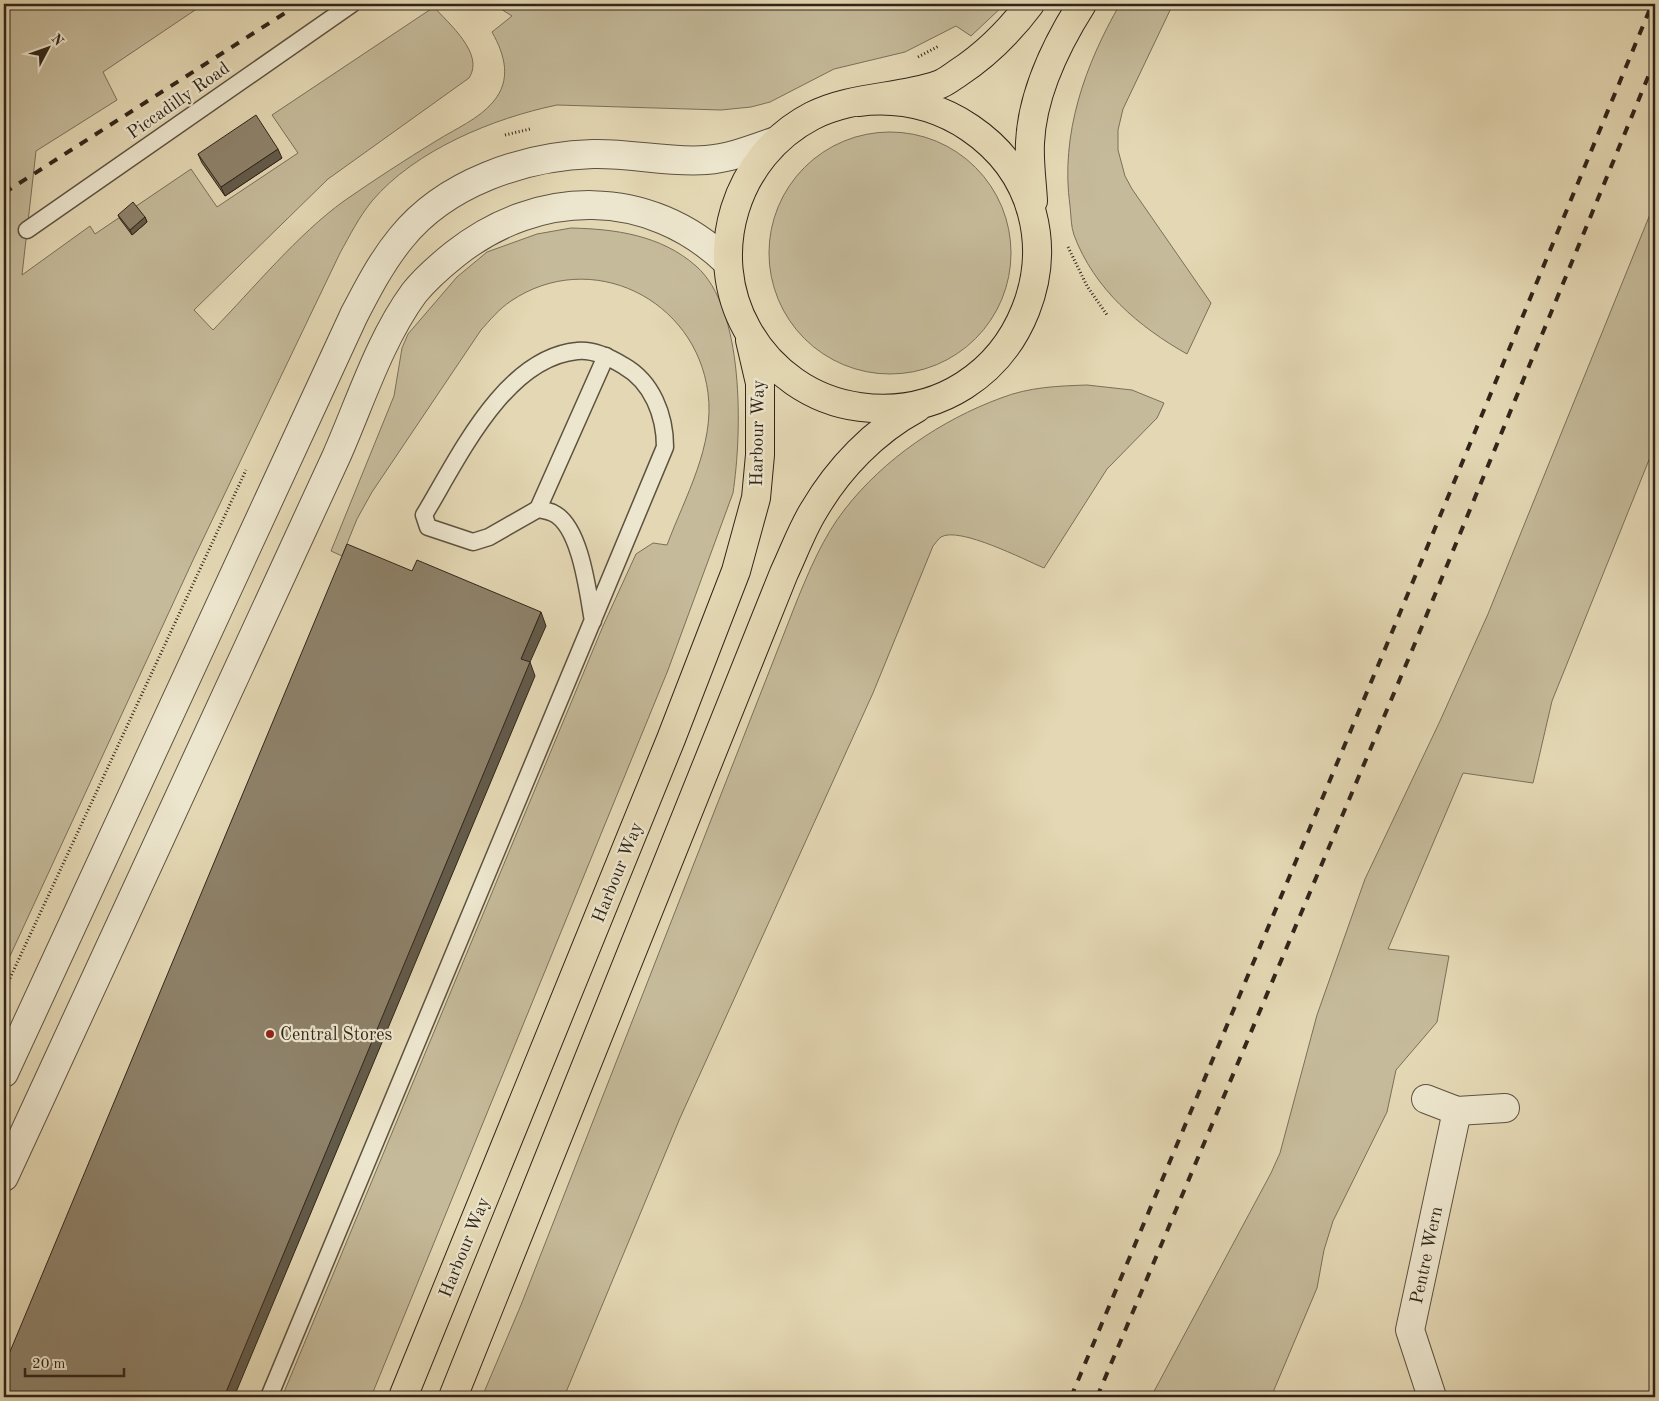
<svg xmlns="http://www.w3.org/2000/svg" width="1659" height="1401" viewBox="0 0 1659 1401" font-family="'Old Standard TT',serif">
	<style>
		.green { fill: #c5ba9a; stroke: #7a705a }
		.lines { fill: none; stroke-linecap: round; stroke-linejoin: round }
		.service-casing { stroke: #5d5240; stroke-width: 19 }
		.minor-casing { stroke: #5d5240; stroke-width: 30 }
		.primary-casing { stroke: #30251a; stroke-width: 30 }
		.path { stroke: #30251a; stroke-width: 3; stroke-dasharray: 1 2.5; stroke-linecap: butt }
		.service { stroke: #ede6ce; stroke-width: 16 }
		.minor { stroke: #ede6ce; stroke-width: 28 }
		.primary { stroke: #e4d8b4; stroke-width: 28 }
		.rail { stroke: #30251a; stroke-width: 4; stroke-dasharray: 9 9; stroke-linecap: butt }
		.wall { fill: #7a705b; stroke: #30251a }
		.shaded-wall { fill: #635b4a; stroke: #30251a }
		.building { fill: #8e826a; stroke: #30251a }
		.poi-dot { fill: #8f2418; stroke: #ede6ce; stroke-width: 2 }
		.labels { text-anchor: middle; stroke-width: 4.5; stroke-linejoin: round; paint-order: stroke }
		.street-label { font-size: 18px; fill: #30251a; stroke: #ede6ce }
		.poi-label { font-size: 18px; fill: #30251a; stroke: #ede6ce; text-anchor: start }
	</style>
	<rect width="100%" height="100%" fill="#e4d8b4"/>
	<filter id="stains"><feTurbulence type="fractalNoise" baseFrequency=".004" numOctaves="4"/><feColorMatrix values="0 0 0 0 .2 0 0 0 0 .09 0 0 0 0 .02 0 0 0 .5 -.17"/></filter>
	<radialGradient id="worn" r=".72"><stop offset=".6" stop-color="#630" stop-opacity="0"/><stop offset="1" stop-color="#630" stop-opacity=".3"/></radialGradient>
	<g class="green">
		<path d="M 4,4 L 204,4 L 103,72 L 117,100 L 36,151 L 22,275 L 90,226 L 95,234 L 191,169 L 217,207 L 298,153 L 272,115 L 434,7 C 449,24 485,54 469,78 L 328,179 L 194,310 L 213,330 C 253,289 298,234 344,201 C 374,180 405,160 436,141 C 455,129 479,119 493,102 C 512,80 505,55 492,32 L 512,16 L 493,4 L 1005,4 L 971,36 L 956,26 L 905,52 L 834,69 L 770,102 L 751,107 L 721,110 L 557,105 C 494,118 415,150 372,201 C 359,217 350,235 340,253 L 194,558 L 4,969 Z"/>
		<path d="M 1120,4 L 1173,4 L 1123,109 L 1118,130 L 1118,150 L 1125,176 L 1132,189 L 1211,303 L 1187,354 C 1139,327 1094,289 1074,235 C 1071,227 1071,215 1070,206 C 1060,134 1085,65 1120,4 Z"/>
		<circle cx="890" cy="253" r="121"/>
		<polygon points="1655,202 1655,445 1552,701 1533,783 1463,773 1388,949 1449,956 1437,1022 1396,1070 1387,1112 1333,1221 1324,1250 1317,1288 1271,1397 1151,1397 1271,1173 1280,1153 1317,1015 1365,879 1440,721 1488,614"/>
		<path d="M 571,228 C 615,229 661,235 696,266 C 745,309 742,433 733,493 L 668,670 L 371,1397 L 282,1397 L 603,626 L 636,554 L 653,543 L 667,545 C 685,497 715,445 708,393 C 696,299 591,247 511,301 C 499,309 490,320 481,330 L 372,492 L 357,519 L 342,556 L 331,551 L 394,396 L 402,348 L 408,334 L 457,277 L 487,252 L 537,234 Z"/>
		<path d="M 1087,385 L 1132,390 L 1164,403 L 1157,418 L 1107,469 L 1044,568 C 1025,560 959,526 941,537 C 938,539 935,544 933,546 L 873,693 L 680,1118 L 564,1397 L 482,1397 L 521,1305 L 796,603 C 809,571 823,537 845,509 C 884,459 941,420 1001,398 C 1029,387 1058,386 1087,385 Z"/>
	</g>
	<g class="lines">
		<g class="service-casing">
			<g id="service">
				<polyline points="27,230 352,4"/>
				<polyline points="538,509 606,356"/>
				<path d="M 269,1397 L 665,447 C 665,415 652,382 624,366 C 611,358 593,349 577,351 C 504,358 458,459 424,515 L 428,527 L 473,542 L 489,537 L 538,509 C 543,510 549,511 553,513 C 581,526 588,594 593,621"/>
			</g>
		</g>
		<g class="minor-casing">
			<g id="minor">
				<path d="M 4,1073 L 354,315 C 368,288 382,261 401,238 C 445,183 524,156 593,154 C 631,153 669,163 706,160 C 731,158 753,149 776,141"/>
				<polyline points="1426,1099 1457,1111 1505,1108"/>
				<path d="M 4,1177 L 336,457 C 360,403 379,341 414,293 C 426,278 440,266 455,254 C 538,188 649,187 727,262"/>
				<polyline points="1432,1397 1410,1330 1457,1111"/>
			</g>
		</g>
		<g class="primary-casing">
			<g id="primary">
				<path d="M 858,102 C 899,97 936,105 970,128 C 1104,219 1021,429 860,407 C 812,401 770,371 747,329 C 705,254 735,156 812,116 C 851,96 897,99 938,85 C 945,83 952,77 958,73 C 987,54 1009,32 1030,4"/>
				<path d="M 1033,201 C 1032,182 1029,162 1030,143 C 1032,95 1056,45 1082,4"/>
				<polyline points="403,1397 671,739 736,571 756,498 760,455 760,383 750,340"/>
				<path d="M 453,1397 L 784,573 C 794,552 802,529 814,510 C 838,469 874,431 917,408"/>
			</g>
		</g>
		<g class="path">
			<polyline points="918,57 939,46"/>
			<polyline points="505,135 530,129"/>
			<polyline points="1068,247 1087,286 1107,315"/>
			<polyline points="4,991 246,470"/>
		</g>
		<use href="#service" class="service"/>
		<use href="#minor" class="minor"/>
		<use href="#primary" class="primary"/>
		<g class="rail">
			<polyline points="4,193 299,4"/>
			<polyline points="1071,1397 1390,637 1652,4"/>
			<polyline points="1097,1397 1413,648 1655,60"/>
		</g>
	</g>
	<g class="wall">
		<polygon points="198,154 282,158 225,196 202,163"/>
		<polygon points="118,215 145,217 147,222 132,235 120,219"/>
	</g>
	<g class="shaded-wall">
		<polygon points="278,149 282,158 225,196 221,187"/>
		<polygon points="145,217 147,222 132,235 130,230"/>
		<polygon points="541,612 546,626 530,662 535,676 234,1397 224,1397 521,659"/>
	</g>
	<g class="building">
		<polygon points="256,115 278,149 221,187 198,154"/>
		<polygon points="133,202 145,217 130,230 118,215"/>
		<polygon points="347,544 412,571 417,560 541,612 521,659 530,662 224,1397 4,1397 4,1366"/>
	</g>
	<circle class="poi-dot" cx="270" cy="1034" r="5"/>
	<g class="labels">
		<g class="street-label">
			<text transform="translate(178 100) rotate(-35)" y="6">Piccadilly Road</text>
			<text transform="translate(757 433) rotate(-89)" y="6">Harbour Way</text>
			<text transform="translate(617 872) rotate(-68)" y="6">Harbour Way</text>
			<text transform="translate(464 1247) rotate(-68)" y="6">Harbour Way</text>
			<text transform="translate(1426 1255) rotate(-78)" y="6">Pentre Wern</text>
		</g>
		<g class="poi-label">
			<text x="280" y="1040">Central Stores</text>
		</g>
	</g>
	<rect width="1659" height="1401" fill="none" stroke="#e4d8b4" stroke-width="20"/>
	<rect x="5" y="5" width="1649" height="1391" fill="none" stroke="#30251a" stroke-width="2.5"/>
	<rect x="10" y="10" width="1639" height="1381" fill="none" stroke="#30251a"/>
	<g transform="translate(48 48) rotate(49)" stroke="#ede6ce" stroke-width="4" paint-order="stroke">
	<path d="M0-4L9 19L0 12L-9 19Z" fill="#30251a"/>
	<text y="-8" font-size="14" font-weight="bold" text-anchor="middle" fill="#30251a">N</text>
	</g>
	<path d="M25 1368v8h99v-8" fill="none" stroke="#30251a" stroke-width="2.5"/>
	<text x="32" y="1368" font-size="15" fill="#30251a" stroke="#ede6ce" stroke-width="4" paint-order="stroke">20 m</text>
	<rect width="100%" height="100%" filter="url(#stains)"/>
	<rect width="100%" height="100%" fill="url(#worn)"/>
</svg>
